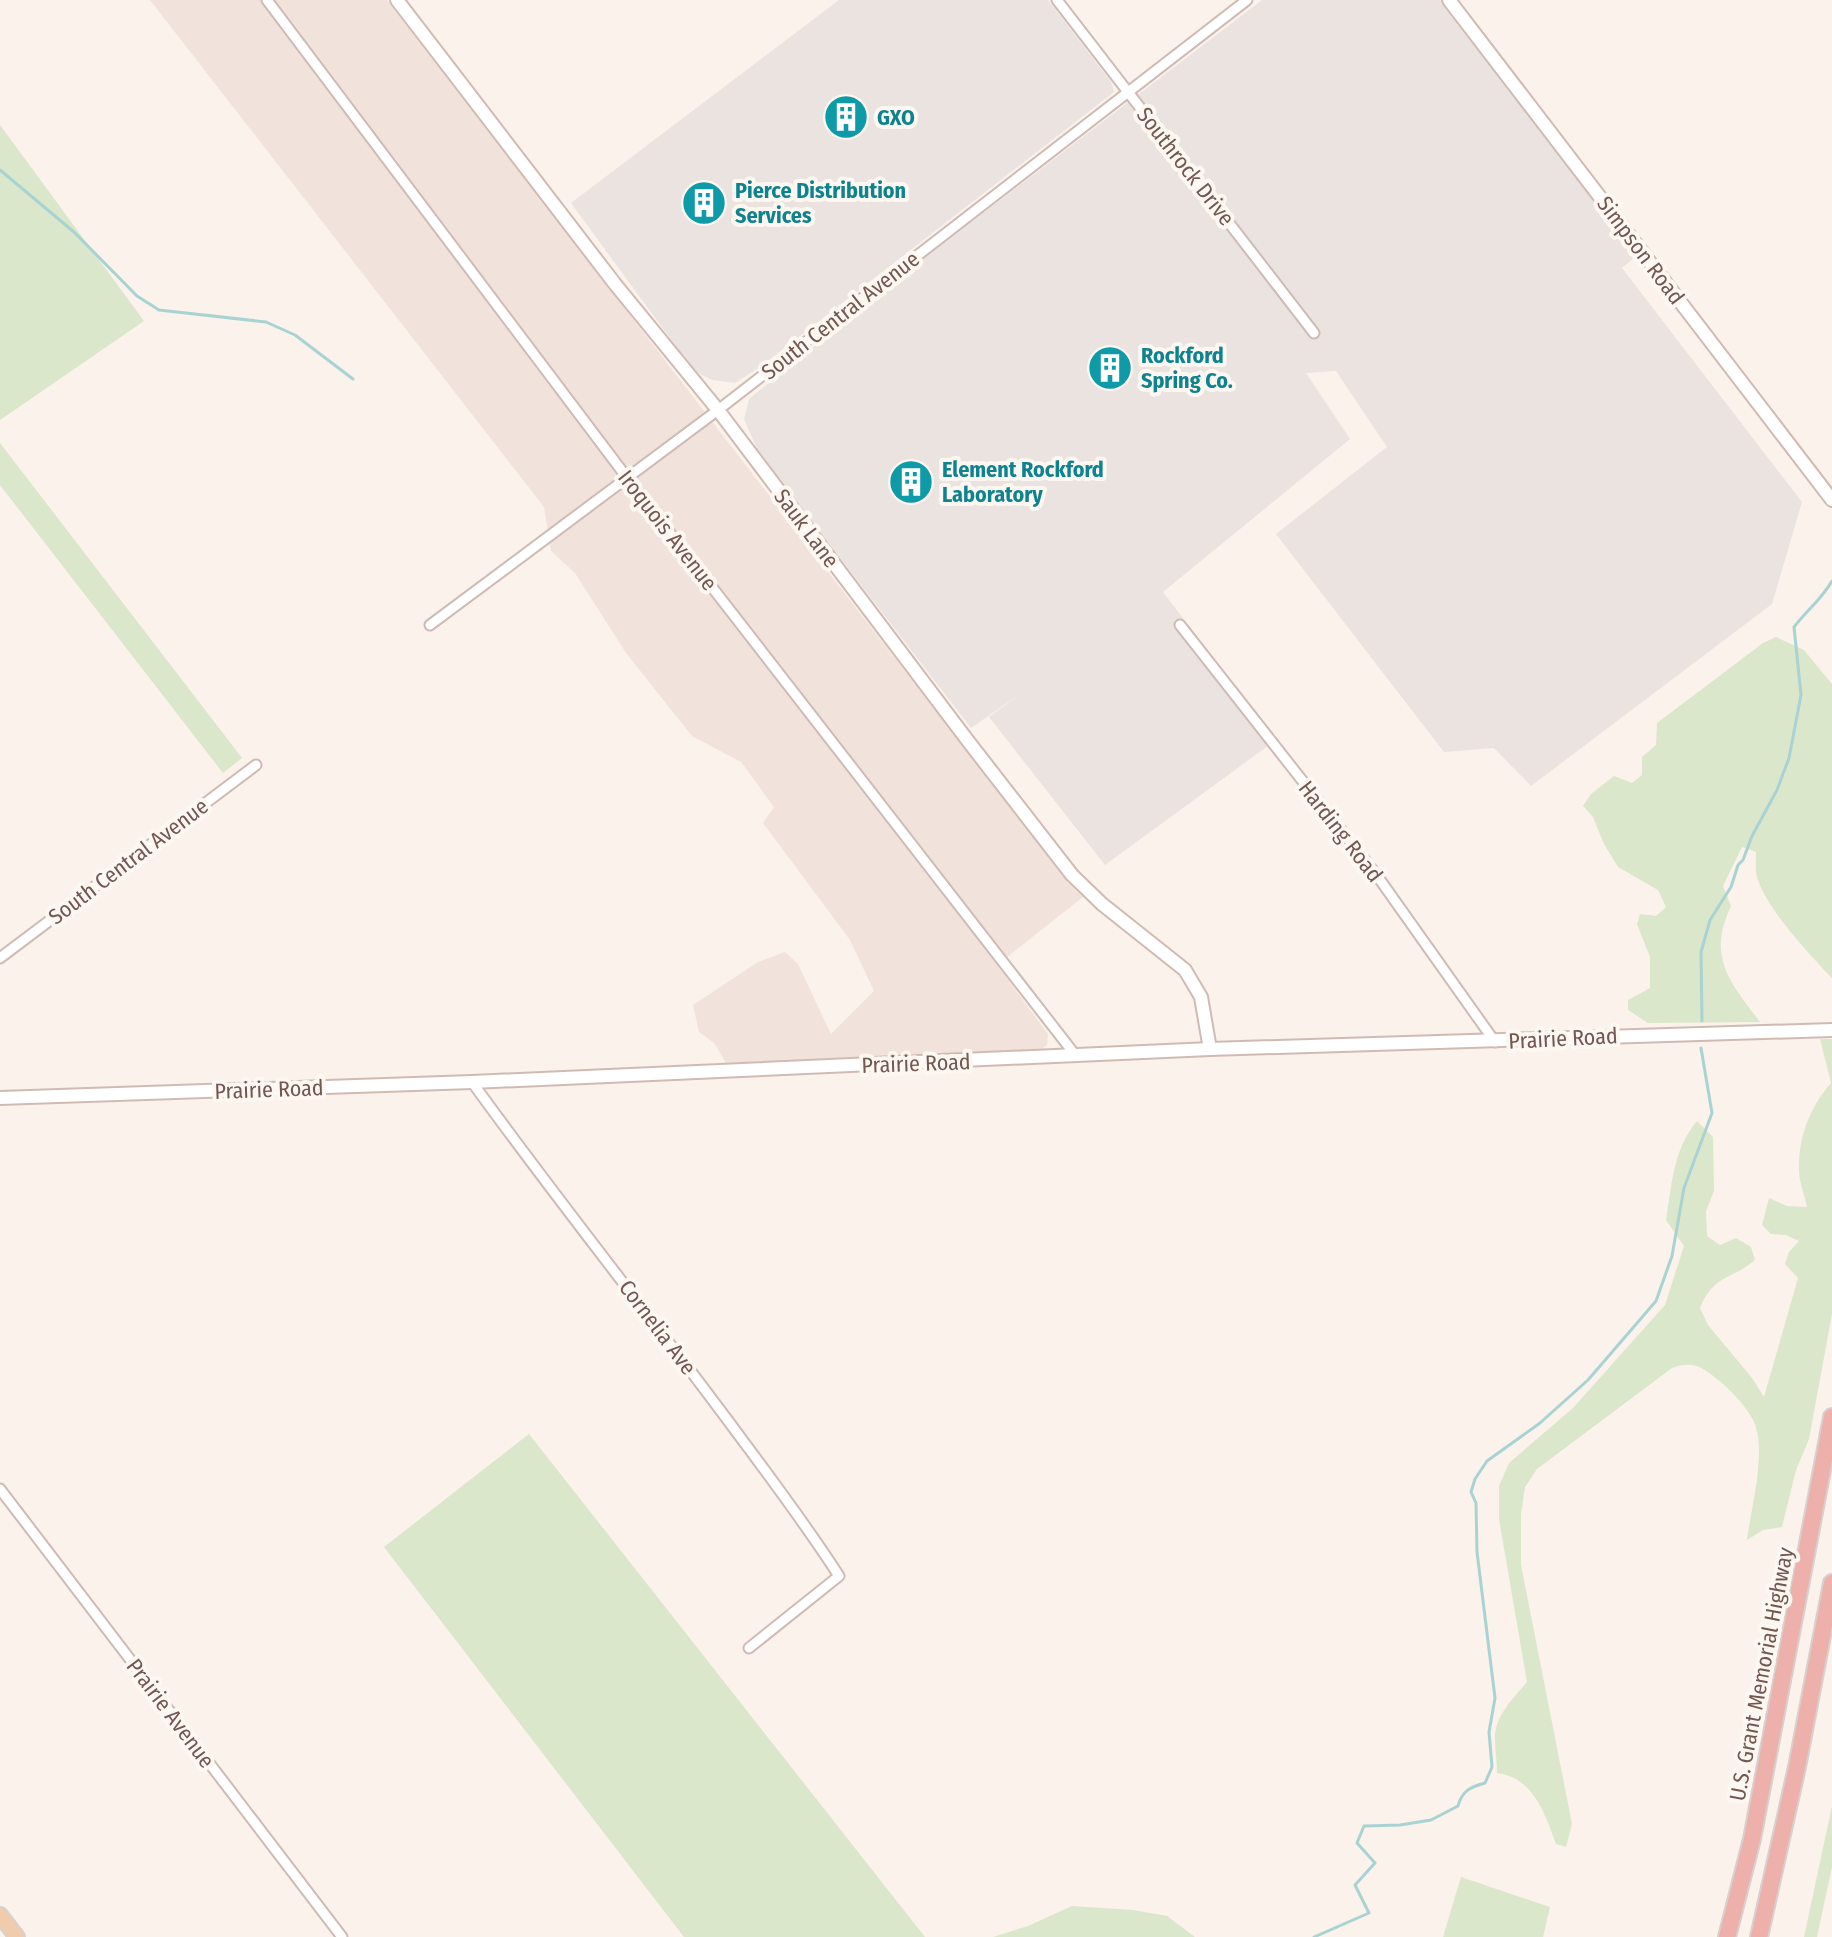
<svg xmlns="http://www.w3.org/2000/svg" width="1832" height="1937" viewBox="0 0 1832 1937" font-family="'Fira Sans Condensed',sans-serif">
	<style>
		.residential { fill: #f1e3db }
		.industrial { fill: #eae3e0 }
		.green { fill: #dbe7cb }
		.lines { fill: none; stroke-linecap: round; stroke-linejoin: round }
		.stream { stroke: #a9d3d2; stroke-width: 3 }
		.street-casing { stroke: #cebbb5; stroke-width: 13 }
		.secondary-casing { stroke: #d0bbb3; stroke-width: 16 }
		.primary-casing { stroke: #d8d0ce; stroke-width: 18 }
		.highway-casing { stroke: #d8d0ce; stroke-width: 20 }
		.street { stroke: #fff; stroke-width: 9 }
		.secondary { stroke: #fff; stroke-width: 12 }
		.primary { stroke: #f0cbac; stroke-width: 14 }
		.highway { stroke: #edb0aa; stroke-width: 16 }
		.labels { text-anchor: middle; stroke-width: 8; stroke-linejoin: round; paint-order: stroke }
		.culture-label { font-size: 22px; font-weight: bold; fill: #0d838f; stroke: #fdf7f2; text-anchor: start }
		.street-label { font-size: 22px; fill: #735751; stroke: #fdf7f2 }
	</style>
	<rect width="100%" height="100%" fill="#faf2eb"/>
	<polygon class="residential" points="150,0 387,0 1069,884 1083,897 997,965 1048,1034 1047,1045 1042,1049 726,1063 714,1043 699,1032 693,1005 758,962 785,952 798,964 831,1034 874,991 850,940 763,823 774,807 741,762 692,736 626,653 575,573 551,551 544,507"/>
	<g class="industrial">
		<polygon points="839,0 1048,0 1111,82 1114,92 760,367 735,383 712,380 694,371 571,203"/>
		<polygon points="1262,0 1440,0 1636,256 1622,268 1802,502 1772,604 1531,786 1494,748 1444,752 1276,534 1387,447 1336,371 1306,373 1350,439 1163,592 1276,740 1105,865 989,717 1026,690 971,728 758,451 744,419 749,399 880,292"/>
	</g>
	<g class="green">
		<polygon points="0,125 144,321 0,420"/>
		<polygon points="0,443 242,758 223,773 0,485"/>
		<path d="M 1776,637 L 1804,650 L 1832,684 L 1832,978 C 1810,955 1765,907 1757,877 C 1755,870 1756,860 1756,852 L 1742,847 L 1723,886 L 1731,906 C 1707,957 1729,981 1760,1022 L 1648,1023 L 1628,1010 L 1628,1000 L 1650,988 L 1650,957 L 1637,924 L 1640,914 L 1656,916 L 1666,907 L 1658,890 L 1618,867 L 1604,844 L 1593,817 L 1583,806 L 1591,794 L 1614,776 L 1632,783 L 1642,775 L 1642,757 L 1656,745 L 1657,723 L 1763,643 Z"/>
		<path d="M 1820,1039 L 1832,1039 L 1832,1314 L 1809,1439 L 1796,1470 L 1782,1527 L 1763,1530 L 1747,1540 C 1751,1508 1767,1451 1754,1422 C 1748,1408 1729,1388 1717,1379 C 1701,1366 1692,1361 1672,1368 L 1537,1469 L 1525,1487 L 1521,1514 L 1521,1565 L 1572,1824 L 1566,1847 L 1556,1844 C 1545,1814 1533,1777 1497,1773 C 1497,1761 1495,1750 1495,1739 C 1494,1717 1514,1697 1527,1682 L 1499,1519 L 1499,1486 L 1509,1463 L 1573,1408 L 1665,1305 L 1684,1246 L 1666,1220 C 1672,1184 1673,1150 1697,1121 L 1713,1137 L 1714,1191 L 1706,1211 L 1707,1236 L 1720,1245 L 1736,1238 L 1751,1247 L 1755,1260 C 1730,1281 1714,1274 1700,1308 L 1708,1325 L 1752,1378 L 1764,1397 L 1798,1278 L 1785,1264 L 1789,1252 L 1799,1241 L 1786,1235 L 1771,1234 L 1762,1225 L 1769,1198 L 1787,1206 L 1807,1207 C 1805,1196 1799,1182 1799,1170 C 1798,1138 1810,1107 1831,1083 Z"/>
		<polygon points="529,1434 925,1937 684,1937 384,1547"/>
		<polygon points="1832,1806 1832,1867 1817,1937 1804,1937"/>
		<polygon points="1461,1877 1550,1907 1543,1937 1443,1937"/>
		<polygon points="1072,1906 1133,1910 1167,1916 1195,1937 993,1937 1028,1926"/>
	</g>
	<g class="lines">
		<g class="stream">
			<polyline points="0,170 74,232 137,296 159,310 266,322 295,335 353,379"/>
			<path d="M 1702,1021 L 1701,952 L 1710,920 L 1731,887 L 1738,865 L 1743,860 L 1752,836 L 1777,790 L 1789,758 L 1801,695 L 1794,627 C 1807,610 1821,600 1832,581"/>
			<path d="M 1314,1937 L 1369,1913 L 1355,1885 L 1375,1863 L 1357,1843 L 1364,1826 L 1400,1825 L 1431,1820 L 1458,1806 C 1462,1791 1470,1787 1485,1783 L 1492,1767 L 1489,1732 L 1495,1698 L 1477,1552 L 1476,1503 L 1471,1492 L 1475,1479 L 1487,1461 L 1540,1423 L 1588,1380 L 1656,1301 L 1672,1256 L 1684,1188 L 1712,1113 L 1701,1048"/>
		</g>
		<g class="street-casing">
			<g id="street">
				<polyline points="267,0 628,479 1076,1056"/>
				<polyline points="1057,0 1314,333"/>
				<polyline points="430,625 718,410 1247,0"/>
				<polyline points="1180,625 1378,877 1495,1042"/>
				<polyline points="0,958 256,765"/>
				<path d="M 472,1082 C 555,1197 644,1308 729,1422 C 767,1473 805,1523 839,1576 L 749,1648"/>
				<polyline points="0,1489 342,1937"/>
			</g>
		</g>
		<g class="secondary-casing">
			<g id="secondary">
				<polyline points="397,0 615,284 718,410 968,741 1072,875 1102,904 1185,970 1201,997 1210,1049"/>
				<polyline points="1449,0 1832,500"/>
				<polyline points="0,1098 472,1082 1210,1049 1832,1030"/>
			</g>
		</g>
		<g class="primary-casing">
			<polyline id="primary" points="0,1915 17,1937"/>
		</g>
		<g class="highway-casing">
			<g id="highway">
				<polyline points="1727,1937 1752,1839 1832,1417"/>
				<polyline points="1759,1937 1797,1767 1832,1583"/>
			</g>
		</g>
		<use href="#street" class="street"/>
		<use href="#secondary" class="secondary"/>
		<use href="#primary" class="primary"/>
		<use href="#highway" class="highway"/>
	</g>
	<defs>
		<g id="building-disc" transform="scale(2.3)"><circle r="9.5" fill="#0f9aa8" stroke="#fdf7f2"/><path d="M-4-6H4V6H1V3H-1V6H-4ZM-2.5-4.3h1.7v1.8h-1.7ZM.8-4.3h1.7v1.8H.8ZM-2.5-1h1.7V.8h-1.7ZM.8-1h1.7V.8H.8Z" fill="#fff"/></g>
	</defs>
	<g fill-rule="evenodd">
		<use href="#building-disc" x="846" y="117"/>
		<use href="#building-disc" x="704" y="203"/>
		<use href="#building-disc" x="1110" y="368"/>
		<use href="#building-disc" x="911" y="482"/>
	</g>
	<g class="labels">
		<g class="culture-label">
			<text x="877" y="125">GXO</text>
			<text x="735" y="198">Pierce Distribution<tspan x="735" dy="25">Services</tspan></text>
			<text x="1141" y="363">Rockford<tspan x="1141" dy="25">Spring Co.</tspan></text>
			<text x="942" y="477">Element Rockford<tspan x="942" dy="25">Laboratory</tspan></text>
		</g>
		<g class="street-label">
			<text transform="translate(1186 166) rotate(52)" y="8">Southrock Drive</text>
			<text transform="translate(1641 250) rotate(53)" y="8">Simpson Road</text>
			<text transform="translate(840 315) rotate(-38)" y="8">South Central Avenue</text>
			<text transform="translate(807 528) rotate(53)" y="8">Sauk Lane</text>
			<text transform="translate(668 530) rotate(52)" y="8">Iroquois Avenue</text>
			<text transform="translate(1341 831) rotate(52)" y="8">Harding Road</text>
			<text transform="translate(128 861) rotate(-37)" y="8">South Central Avenue</text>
			<text transform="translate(1563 1038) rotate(-3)" y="8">Prairie Road</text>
			<text transform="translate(916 1063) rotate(-2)" y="8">Prairie Road</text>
			<text transform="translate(269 1089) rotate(-2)" y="8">Prairie Road</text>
			<text transform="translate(658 1327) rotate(53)" y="8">Cornelia Ave</text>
			<text transform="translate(1761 1674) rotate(-79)" y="8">U.S. Grant Memorial Highway</text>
			<text transform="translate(171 1713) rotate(53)" y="8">Prairie Avenue</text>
		</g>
	</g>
</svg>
